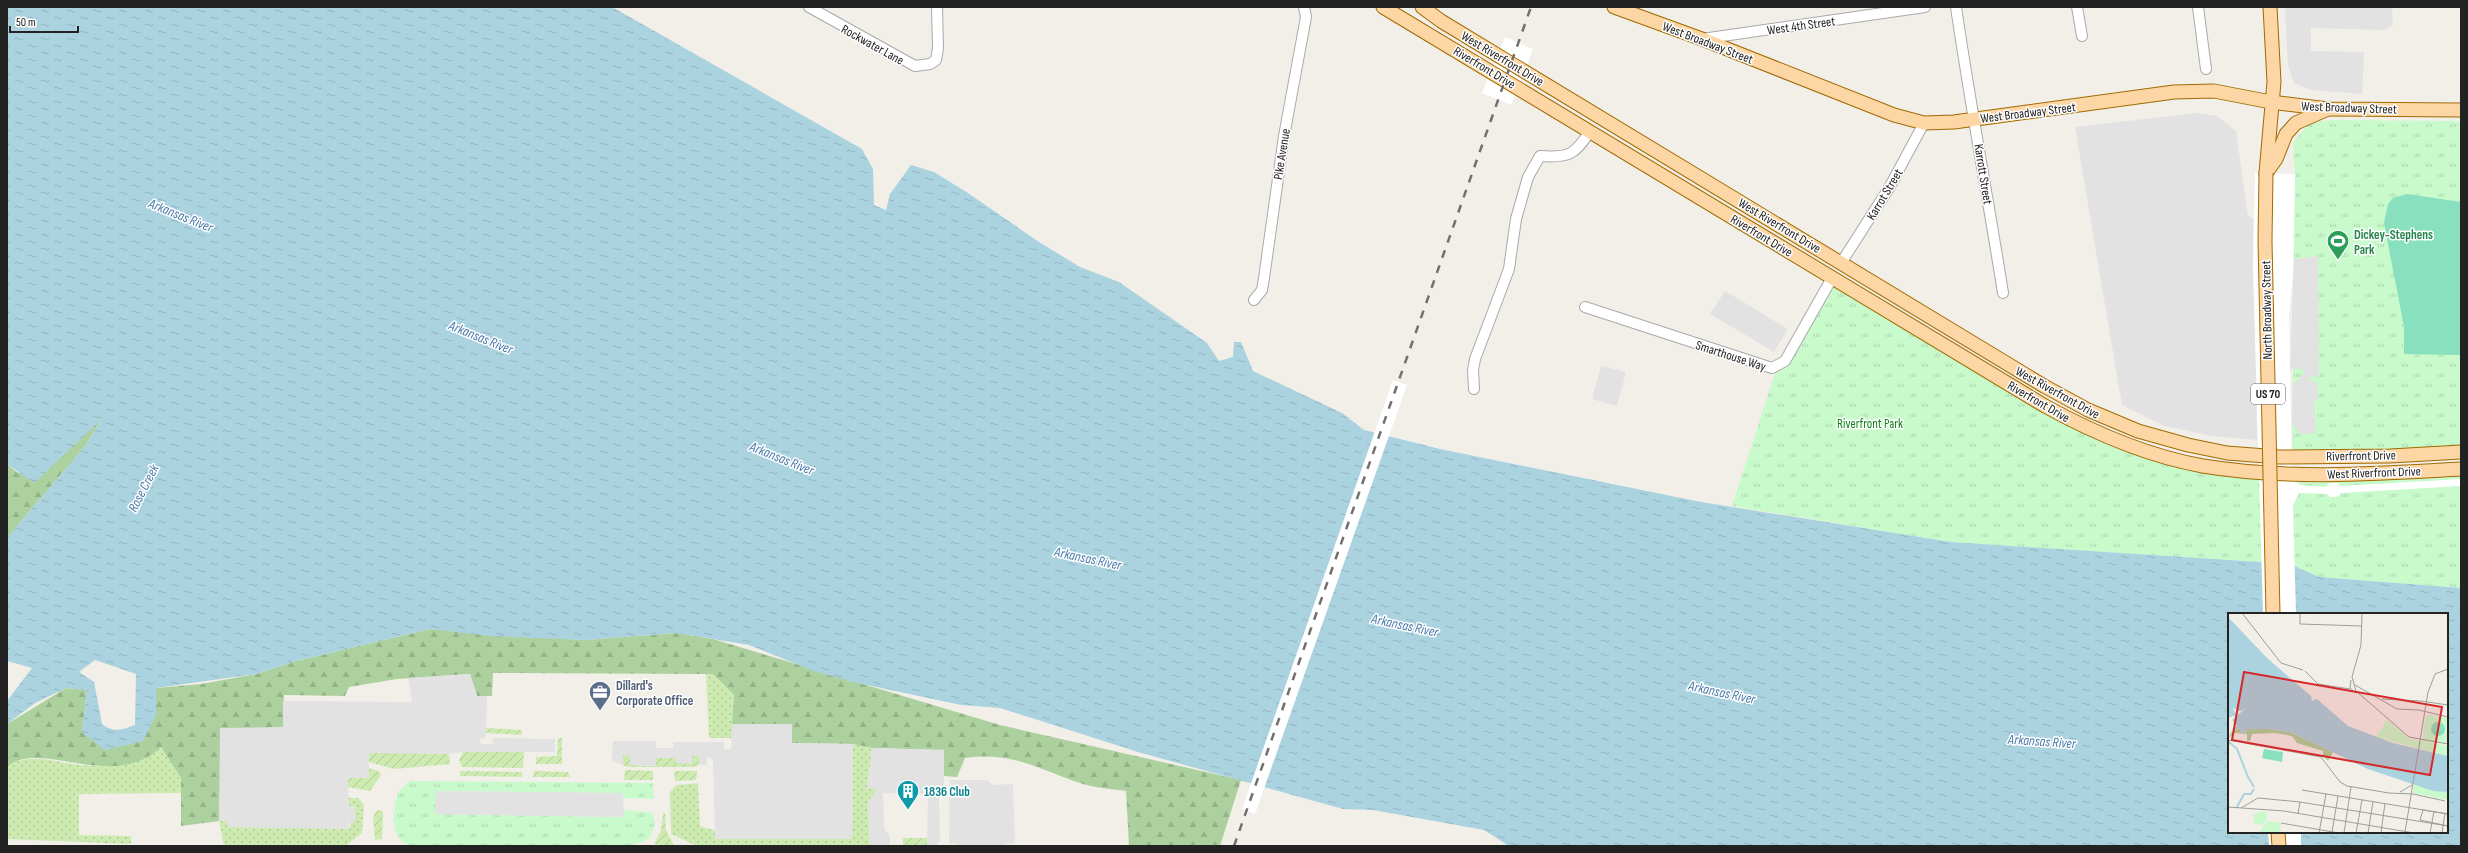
<svg xmlns="http://www.w3.org/2000/svg" width="2468" height="853" viewBox="0 0 2468 853" font-family="'Sofia Sans Condensed',sans-serif">
	<style>
		.grass { fill: url(#grass-dots) }
		.forest { fill: url(#forest-firs) }
		.park { fill: url(#park-tufts) }
		.garden { fill: url(#garden-furrows) }
		.pitch { fill: #88e0be }
		.parking { fill: #e2e2e2 }
		.water { fill: url(#water-ripples); fill-rule: evenodd }
		.pier { fill: #fff }
		.lines { fill: none; stroke-linecap: round; stroke-linejoin: round }
		.minor-casing { stroke: #a9a9a9; stroke-width: 12 }
		.major-casing { stroke: #a06b00; stroke-width: 15 }
		.minor { stroke: #fff; stroke-width: 10 }
		.major { stroke: #fcd6a4; stroke-width: 13 }
		.rail { stroke: #707070; stroke-width: 2.5; stroke-dasharray: 8 8; stroke-linecap: butt }
		.major-bridge-casing { stroke: #a06b00; stroke-width: 15; stroke-linecap: butt }
		.major-bridge { stroke: #fcd6a4; stroke-width: 13 }
		.labels { text-anchor: middle; stroke-width: 3; stroke-linejoin: round; paint-order: stroke }
		.shield { fill: #fff; stroke: #646464; stroke-width: 1 }
		.shield-label { font-size: 12px; font-weight: bold; fill: #222 }
		.street-label { font-size: 13px; fill: #222; stroke: #fff }
		.leisure-label { font-size: 13px; font-weight: bold; fill: #27864d; stroke: #fff; text-anchor: start }
		.park-label { font-size: 13px; fill: #0c8416; stroke: #fff }
		.service-label { font-size: 13px; font-weight: bold; fill: #4e5e75; stroke: #fff; text-anchor: start }
		.culture-label { font-size: 13px; font-weight: bold; fill: #0d838f; stroke: #fff; text-anchor: start }
		.water-label { font-size: 14px; font-style: italic; fill: #4a7aab; stroke: #fff }
		.inset-river { fill: none; stroke: #aad3df; stroke-width: 2 }
		.inset-road { fill: none; stroke: #9f9d99; stroke-width: 1 }
		.view { fill: #d62828; fill-opacity: 0.15; stroke: #d62828; stroke-width: 2 }
		.inset-edge { fill: none; stroke: #222; stroke-width: 2 }
	</style>
	<defs>
		<pattern id="grass-dots" width="8" height="8" patternUnits="userSpaceOnUse"><rect width="8" height="8" fill="#cdebb0"/><path d="M2 2h.1M6 6h.1" fill="none" stroke="#b0c997" stroke-width="1.8" stroke-linecap="round"/></pattern>
		<pattern id="forest-firs" width="22" height="20" patternUnits="userSpaceOnUse"><rect width="22" height="20" fill="#add19e"/><path d="M5 1l3.5 6h-7zM16 11l3.5 6h-7z" fill="#95b388"/></pattern>
		<pattern id="park-tufts" width="24" height="20" patternUnits="userSpaceOnUse"><rect width="24" height="20" fill="#c8facc"/><path d="M3 7l-1-3M5 7V3M7 7l1-3M15 17l-1-3M17 17v-4M19 17l1-3" fill="none" stroke="#acd6af"/></pattern>
		<pattern id="garden-furrows" width="10" height="10" patternUnits="userSpaceOnUse"><rect width="10" height="10" fill="#cdebb0"/><path d="M-1 1l2-2M0 10L10 0M9 11l2-2" fill="none" stroke="#b0c997"/></pattern>
		<pattern id="water-ripples" width="26" height="14" patternUnits="userSpaceOnUse"><rect width="26" height="14" fill="#aad3df"/><path d="M2 4q2-2 4 0t4 0M15 11q2-2 4 0t4 0" fill="none" stroke="#92b5bf"/></pattern>
	</defs>
	<rect width="100%" height="100%" fill="#f2efe9"/>
	<g class="grass">
		<polygon points="706,674 713,674 734,695 732,738 709,738"/>
		<polygon points="853,744 872,748 867,788 876,788 875,793 868,802 870,846 697,846 671,834 670,792 676,785 698,783 700,826 716,831 715,838 852,839"/>
		<path d="M 161,747 L 181,778 L 181,793 L 79,794 L 79,835 L 131,836 L 131,844 L 7,839 L 7,766 C 29,753 50,761 73,764 C 103,768 138,769 161,747 Z"/>
		<polygon points="348,798 358,798 364,805 362,833 346,846 224,846 219,821 349,829 355,807 349,806"/>
	</g>
	<g class="forest">
		<polygon points="102,418 85,446 7,538 7,464 18,473"/>
		<path d="M 430,629 L 585,640 L 677,633 L 713,639 L 1000,725 L 1241,780 L 1220,846 L 1129,846 L 1126,791 C 1112,789 1096,788 1083,784 C 1040,770 1013,751 965,758 L 957,777 L 944,776 L 944,750 L 872,748 L 853,744 L 792,743 L 792,724 L 732,724 L 734,695 L 713,674 L 706,674 L 493,673 L 492,696 L 477,696 L 470,674 L 397,679 L 349,687 L 345,696 L 284,695 L 283,728 L 220,788 L 219,821 L 181,826 L 181,778 L 161,747 C 113,793 40,738 7,767 L 7,724 L 66,688 L 87,690 L 82,732 L 106,750 L 156,715 L 156,688 L 201,684 L 256,674 L 296,661 Z"/>
	</g>
	<g class="park">
		<polygon points="2330,120 2461,121 2461,446 2292,453 2295,174 2293,143 2309,123"/>
		<polygon points="1832,278 2045,406 2146,451 2249,472 2461,470 2461,588 2319,577 2290,564 1951,542 1732,506 1777,367"/>
		<path d="M 409,781 L 653,783 L 654,799 L 623,798 L 623,793 L 436,791 L 435,814 L 624,817 L 624,810 L 653,813 L 655,825 L 649,839 L 630,846 L 410,846 C 390,840 392,809 398,793 C 400,789 406,785 409,781 Z"/>
	</g>
	<g class="garden">
		<polygon points="486,728 522,730 522,735 486,733"/>
		<polygon points="558,738 562,738 562,764 536,764 536,757 557,756"/>
		<polygon points="369,752 449,754 450,764 394,769 369,762"/>
		<polygon points="463,752 524,752 523,768 462,767 459,760"/>
		<polygon points="623,755 630,755 630,765 656,766 656,758 675,758 691,764 692,756 699,756 699,765 694,767 627,767 623,765"/>
		<polygon points="369,768 378,771 381,775 370,791 348,787 348,778 369,778"/>
		<polygon points="625,770 653,771 653,780 624,780"/>
		<polygon points="460,771 522,772 522,777 460,776"/>
		<polygon points="534,771 568,772 570,777 533,777"/>
		<polygon points="674,771 697,771 696,780 675,781"/>
		<polygon points="380,810 383,811 382,839 375,840 373,818 376,811"/>
		<polygon points="663,813 665,813 666,830 674,845 671,846 654,844 661,830"/>
		<rect x="903" y="838" width="24" height="8"/>
	</g>
	<polygon class="pitch" points="2407,194 2461,202 2461,355 2404,354 2404,327 2384,223 2388,204 2393,198"/>
	<g class="parking">
		<polygon points="2285,7 2392,7 2393,25 2385,30 2311,28 2311,51 2364,52 2362,94 2311,90 2294,83 2288,65"/>
		<polygon points="2197,113 2217,116 2236,131 2248,216 2253,218 2257,440 2212,436 2164,426 2122,405 2075,127"/>
		<polygon points="2318,256 2319,376 2308,378 2310,381 2317,382 2318,400 2314,402 2316,433 2301,434 2292,424 2293,385 2304,373 2303,369 2290,369 2294,259"/>
		<polygon points="1725,291 1788,329 1774,352 1710,314"/>
		<polygon points="1601,366 1626,372 1617,406 1592,399"/>
		<polygon points="470,674 477,696 487,696 486,737 479,740 481,744 493,744 493,738 555,739 555,752 463,752 449,754 369,753 369,778 348,778 349,806 355,808 355,822 348,823 349,829 228,827 226,821 219,821 220,728 283,727 283,701 412,702 408,678"/>
		<polygon points="732,724 792,724 792,743 853,744 852,839 715,839 713,759 707,757 707,765 699,765 699,756 692,756 691,764 676,763 675,758 656,758 656,766 630,765 630,755 623,756 623,765 612,761 613,741 656,741 656,748 673,748 673,742 724,742 724,749 731,749"/>
		<polygon points="872,748 944,750 944,792 936,792 939,798 940,840 937,846 927,846 928,794 883,793 884,829 890,836 890,846 870,846 868,802 875,793 875,788 867,789"/>
		<polygon points="950,780 987,780 992,785 1013,784 1015,843 1004,844 1004,846 957,846 957,844 949,843"/>
		<polygon points="436,791 623,793 624,817 435,814"/>
	</g>
	<path class="water" d="M 7,7 L 612,7 L 862,149 L 873,169 L 874,205 L 886,210 L 890,194 L 911,165 L 934,172 L 968,193 L 1039,242 L 1080,267 L 1119,282 L 1207,343 L 1219,361 L 1233,357 L 1234,342 L 1241,342 L 1253,371 L 1342,413 L 1364,430 L 1440,449 L 1701,502 L 1951,542 L 2290,564 L 2319,577 L 2461,588 L 2461,846 L 1509,846 L 1484,830 L 1373,810 L 1343,809 L 1138,752 L 1000,708 L 961,705 L 853,682 L 814,671 L 749,645 L 677,633 L 585,640 L 491,636 L 430,629 L 296,661 L 256,674 L 156,688 L 156,715 L 143,741 L 105,750 L 82,732 L 87,690 L 66,688 L 35,703 L 7,724 L 7,701 L 32,668 L 7,661 L 7,538 L 85,446 L 101,420 L 34,483 L 7,464 ZM 2229,614 L 2447,614 L 2447,832 L 2229,832 ZM 95,660 L 136,674 L 135,725 C 121,730 114,733 102,724 L 94,682 L 79,672 Z"/>
	<g class="pier">
		<polygon points="1505,37 1533,49 1511,105 1482,93"/>
		<polygon points="2255,173 2295,174 2293,273 2289,316 2292,470 2295,481 2300,485 2326,487 2329,483 2337,483 2341,486 2461,479 2461,486 2341,493 2337,497 2330,497 2327,494 2299,493 2293,505 2296,614 2263,614 2253,268"/>
		<polygon points="1393,380 1407,385 1255,814 1242,809"/>
		<polygon points="2268,832 2301,832 2301,846 2269,846"/>
	</g>
	<g class="lines">
		<g class="minor-casing">
			<g id="minor">
				<polyline points="809,7 915,66 930,64 936,60 938,48 937,7"/>
				<path d="M 1956,7 C 1970,103 1988,198 2003,293"/>
				<polyline points="2077,7 2082,36"/>
				<polyline points="2198,7 2206,69"/>
				<polyline points="1702,39 1925,7"/>
				<polyline points="1841,263 1889,188 1924,123"/>
				<polyline points="1254,300 1262,290 1264,278 1284,136 1306,17 1304,7"/>
				<polyline points="1585,307 1772,368 1785,361 1832,278"/>
				<path d="M 1474,389 L 1473,370 L 1475,359 L 1509,269 L 1516,219 L 1528,177 L 1540,156 C 1569,158 1575,155 1590,131"/>
			</g>
		</g>
		<g class="major-casing">
			<g id="major">
				<path d="M 1383,7 L 2045,406 C 2094,433 2147,456 2203,466 C 2288,480 2376,474 2461,469"/>
				<polyline points="1422,7 1441,21 2044,386 2088,410 2138,431 2188,445 2227,453 2279,457 2390,456 2461,452"/>
				<polyline points="1614,7 1702,39 1894,115 1924,123 1954,122 2174,92 2214,91 2271,102 2328,109 2461,110"/>
				<polyline points="2266,173 2274,82 2270,7"/>
				<polyline points="2266,173 2276,159 2286,134 2296,123 2328,109"/>
				<polyline points="2278,832 2279,846"/>
			</g>
		</g>
		<use href="#minor" class="minor"/>
		<use href="#major" class="major"/>
		<polyline class="rail" points="1234,846 1531,7"/>
		<g class="major-bridge-casing">
			<polyline id="major-bridge" points="2266,173 2265,241 2273,614"/>
		</g>
		<use href="#major-bridge" class="major-bridge"/>
	</g>
	<defs>
		<g id="stadium-pin" transform="scale(1.15)"><path d="M0 17L-7.5 6A9.5 9.5 0 1 1 7.5 6Z" fill="#2e9e5b" stroke="#fff"/><path d="M0-5a6.5 5 0 1 0 0 10a6.5 5 0 1 0 0-10ZM-3.5-1.8h7v3.6h-7Z" fill="#fff"/></g>
		<g id="office-pin" transform="scale(1.15)"><path d="M0 17L-7.5 6A9.5 9.5 0 1 1 7.5 6Z" fill="#5c6f8a" stroke="#fff"/><path d="M-6-3h4V-5.5h4V-3h4V5H-6ZM-1-4.5V-3h2v-1.5ZM-6 0V1H6V0Z" fill="#fff"/></g>
		<g id="building-pin" transform="scale(1.15)"><path d="M0 17L-7.5 6A9.5 9.5 0 1 1 7.5 6Z" fill="#0f9aa8" stroke="#fff"/><path d="M-4-6H4V6H1V3H-1V6H-4ZM-2.5-4.3h1.7v1.8h-1.7ZM.8-4.3h1.7v1.8H.8ZM-2.5-1h1.7V.8h-1.7ZM.8-1h1.7V.8H.8Z" fill="#fff"/></g>
	</defs>
	<g fill-rule="evenodd">
		<use href="#stadium-pin" x="2338" y="241"/>
		<use href="#office-pin" x="600" y="692"/>
		<use href="#building-pin" x="908" y="791"/>
	</g>
	<g class="labels">
		<rect class="shield" x="2251" y="384" width="34" height="20" rx="3"/>
		<g class="shield-label">
			<text x="2268" y="398">US 70</text>
		</g>
		<g class="street-label">
			<text transform="translate(1801 25) rotate(-8)" y="5">West 4th Street</text>
			<text transform="translate(1708 42) rotate(21)" y="5">West Broadway Street</text>
			<text transform="translate(873 44) rotate(29)" y="5">Rockwater Lane</text>
			<text transform="translate(1503 58) rotate(31)" y="5">West Riverfront Drive</text>
			<text transform="translate(1485 67) rotate(31)" y="5">Riverfront Drive</text>
			<text transform="translate(2349 107) rotate(2)" y="5">West Broadway Street</text>
			<text transform="translate(2028 112) rotate(-7)" y="5">West Broadway Street</text>
			<text transform="translate(1281 154) rotate(-81)" y="5">Pike Avenue</text>
			<text transform="translate(1984 174) rotate(81)" y="5">Karrott Street</text>
			<text transform="translate(1884 194) rotate(-59)" y="5">Karrot Street</text>
			<text transform="translate(1780 225) rotate(31)" y="5">West Riverfront Drive</text>
			<text transform="translate(1762 235) rotate(31)" y="5">Riverfront Drive</text>
			<text transform="translate(2266 310) rotate(-91)" y="5">North Broadway Street</text>
			<text transform="translate(1731 355) rotate(18)" y="5">Smarthouse Way</text>
			<text transform="translate(2058 392) rotate(29)" y="5">West Riverfront Drive</text>
			<text transform="translate(2039 401) rotate(30)" y="5">Riverfront Drive</text>
			<text transform="translate(2361 455) rotate(-1)" y="5">Riverfront Drive</text>
			<text transform="translate(2374 472) rotate(-2)" y="5">West Riverfront Drive</text>
		</g>
		<g class="leisure-label">
			<text x="2354" y="239">Dickey-Stephens<tspan x="2354" dy="15">Park</tspan></text>
		</g>
		<g class="park-label">
			<text x="1870" y="428">Riverfront Park</text>
		</g>
		<g class="service-label">
			<text x="616" y="690">Dillard's<tspan x="616" dy="15">Corporate Office</tspan></text>
		</g>
		<g class="culture-label">
			<text x="924" y="796">1836 Club</text>
		</g>
		<g class="water-label">
			<text transform="translate(181 215) rotate(22)" y="5">Arkansas River</text>
			<text transform="translate(481 337) rotate(22)" y="5">Arkansas River</text>
			<text transform="translate(782 458) rotate(22)" y="5">Arkansas River</text>
			<text transform="translate(143 488) rotate(-63)" y="5">Rose Creek</text>
			<text transform="translate(1088 558) rotate(12)" y="5">Arkansas River</text>
			<text transform="translate(1405 625) rotate(12)" y="5">Arkansas River</text>
			<text transform="translate(1722 692) rotate(12)" y="5">Arkansas River</text>
			<text transform="translate(2042 741) rotate(4)" y="5">Arkansas River</text>
		</g>
	</g>
	<g transform="translate(2228 613)">
		<rect width="220" height="220" fill="#f2efe9"/>
		<path d="M 12,115 L 13,119 L 17,120 L 19,116 L 42,116 L 62,119 L 105,139 L 100,148 L 95,143 L 95,138 L 69,130 L 64,123 L 47,120 L 24,121 L 22,128 L 19,128 L 19,121 L 7,120 L 1,125 L 3,119 Z" fill="#add19e"/>
		<path d="M 201,102 L 219,105 L 218,131 L 194,128 L 198,103 ZM 159,107 L 182,126 L 220,133 L 220,143 L 148,124 ZM 186,172 L 220,179 L 220,187 L 185,180 ZM 33,199 L 39,199 L 38,208 L 34,212 L 27,211 L 25,202 ZM 40,208 L 53,210 L 52,220 L 31,220 Z" fill="#c8facc"/>
		<path d="M203 116a7 7 0 1 1 14 0a7 7 0 1 1-14 0ZM 36,136 L 55,139 L 54,149 L 34,145 Z" fill="#88e0be"/>
		<path d="M 0,4 L 39,45 L 83,83 L 84,88 L 89,86 L 120,113 L 165,130 L 220,143 L 220,179 L 205,178 L 140,156 L 62,119 L 42,116 L 19,116 L 17,120 L 14,121 L 12,115 L 3,118 L 9,113 L 4,107 L 17,96 L 12,98 L 5,95 L 8,102 L 0,105 Z" fill="#aad3df"/>
		<path class="inset-river" d="M 1,129 L 9,136 L 20,164 L 26,174M 9,194 L 16,181 L 23,181 L 26,176"/>
		<path class="inset-road" d="M 14,0 L 53,50 L 75,57M 72,0 L 72,11 L 134,13M 134,0 L 133,32 L 124,64 L 128,78 L 181,124 L 220,131M 77,58 L 90,71 L 122,76M 123,67 L 122,75 L 128,80M 127,72 L 169,96 L 191,97 L 220,104M 154,86 L 193,88 L 220,92M 0,127 L 93,144 L 112,169 L 119,173 L 161,180 L 185,181 L 217,188M 74,177 L 220,201M 172,179 L 184,172M 0,194 L 56,198 L 186,220M 13,195 L 30,185 L 72,189M 70,201 L 72,189 L 220,213M 220,201 L 195,197 L 192,207 L 220,213M 53,210 L 111,220M 104,219 L 110,183M 177,219 L 200,79 L 207,61 L 220,56M 91,220 L 98,181M 116,220 L 123,174M 128,220 L 134,187M 140,220 L 145,189M 153,220 L 157,190M 202,220 L 206,198M 214,220 L 217,200"/>
		<path class="view" d="M 16,59 L 214,94 L 202,162 L 4,127 Z"/>
		<rect width="220" height="220" class="inset-edge"/>
	</g>
	<rect width="2468" height="853" fill="none" stroke="#222222" stroke-width="16"/>
	<path d="M10 26v6h68v-6" fill="none" stroke="#222222" stroke-width="2"/>
	<text x="16" y="26" font-size="12" fill="#222222" stroke="#ffffff" stroke-width="3" paint-order="stroke">50 m</text>
</svg>
